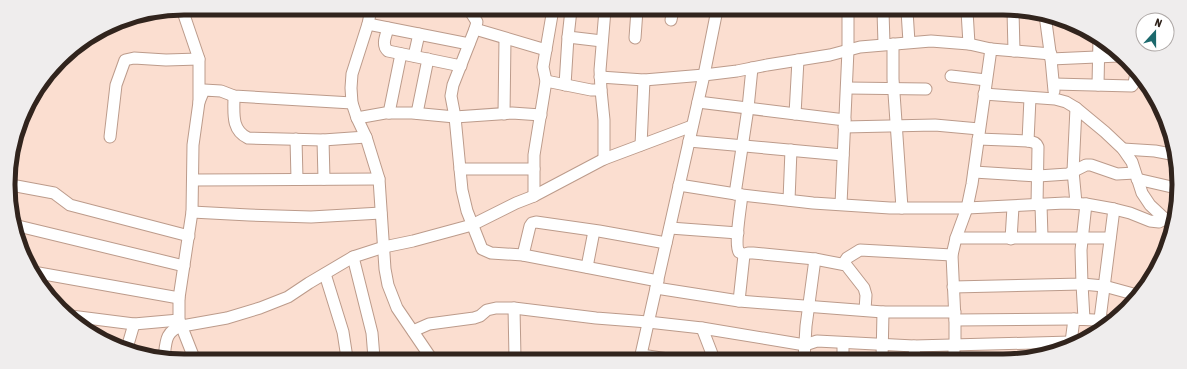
<svg xmlns="http://www.w3.org/2000/svg" width="1187" height="369" viewBox="0 0 1187 369" font-family="'Asap Condensed',sans-serif">
	<style>
		.lines { fill: none; stroke-linecap: round; stroke-linejoin: round }
		.minor-casing { stroke: #bc9b8b; stroke-width: 13 }
		.minor { stroke: #fff; stroke-width: 11 }
		.rim { fill: none; stroke: #31241d; stroke-width: 5 }
	</style>
	<rect width="100%" height="100%" fill="#fbded0"/>
	<g class="lines">
		<g class="minor-casing">
			<g id="minor">
				<polyline points="182,9 199,59 199,102 193,145 192,212 179,298 179,320 194,358"/>
				<polyline points="371,9 368,24 352,74 351,88 352,103 357,118 366,137 379,179 385,269 388,285 397,308 431,358"/>
				<polyline points="466,9 470,11 477,22 475,29"/>
				<polyline points="883,11 884,44"/>
				<polyline points="907,11 909,42"/>
				<polyline points="967,11 969,44"/>
				<polyline points="1013,11 1014,51"/>
				<polyline points="1045,15 1051,59 1054,91"/>
				<polyline points="671,20 673,10"/>
				<polyline points="368,24 469,44"/>
				<path d="M 388,28 C 386,36 381,45 388,51 L 461,66"/>
				<polyline points="568,37 602,41"/>
				<polyline points="635,38 637,10"/>
				<polyline points="893,44 893,79 902,208"/>
				<polyline points="546,50 475,29 453,85 451,96 455,117 462,190 467,211 482,249 491,253 523,255 658,281"/>
				<polyline points="414,56 419,34"/>
				<polyline points="1051,59 1119,56"/>
				<polyline points="951,76 986,80"/>
				<polyline points="600,77 644,80 704,75 737,71 767,65 830,55 860,47 931,41 969,44 991,49 1051,54"/>
				<polyline points="546,81 591,90 601,90 600,70 605,10"/>
				<polyline points="1054,84 1132,86 1134,83 1136,73"/>
				<polyline points="565,85 568,37 571,10"/>
				<polyline points="1098,85 1099,37"/>
				<polyline points="847,88 926,89"/>
				<polyline points="601,90 604,120 604,159"/>
				<polyline points="984,94 1055,99 1066,102 1076,108 1105,132 1123,149 1132,162 1142,193 1150,205 1165,219 1175,222"/>
				<path d="M 234,96 C 234,113 231,130 248,138 L 323,140 L 366,137"/>
				<polyline points="199,102 204,90 221,91 234,96 352,103"/>
				<polyline points="698,102 845,120"/>
				<polyline points="1076,108 1073,171 1076,203"/>
				<polyline points="389,113 401,54"/>
				<polyline points="417,113 428,59"/>
				<polyline points="504,114 505,39"/>
				<polyline points="795,114 798,60"/>
				<polyline points="357,118 385,113 412,113 455,117 512,113 541,115"/>
				<polyline points="844,127 935,125 979,129"/>
				<polyline points="110,137 116,85 125,60 134,58 166,60 199,59"/>
				<polyline points="296,139 297,179"/>
				<path d="M 978,139 L 1028,141 C 1033,142 1036,142 1038,147 L 1037,205"/>
				<polyline points="323,140 324,179"/>
				<polyline points="689,141 843,155"/>
				<polyline points="1028,141 1030,98"/>
				<polyline points="641,145 644,80"/>
				<polyline points="1123,149 1155,151 1176,155"/>
				<polyline points="460,169 534,169"/>
				<polyline points="974,172 1038,176 1068,174 1086,165 1091,165 1117,174 1135,173"/>
				<polyline points="1137,179 1176,188"/>
				<polyline points="193,180 379,179"/>
				<polyline points="11,185 54,193 70,205 189,236"/>
				<polyline points="679,185 742,195 813,203 890,208 967,208 1065,203 1086,204 1114,209 1130,213 1150,221 1159,222 1165,219"/>
				<polyline points="735,194 748,108 752,68"/>
				<path d="M 742,195 C 741,205 734,245 739,252 C 741,253 743,254 744,255"/>
				<polyline points="534,196 534,155 546,81 543,67 553,9"/>
				<polyline points="789,200 791,150"/>
				<polyline points="841,204 848,50 848,11"/>
				<polyline points="1041,205 1042,237"/>
				<polyline points="192,212 249,215 311,217 381,213"/>
				<polyline points="14,225 184,266"/>
				<polyline points="670,228 738,233"/>
				<polyline points="956,238 1110,238"/>
				<polyline points="1011,239 1013,207"/>
				<polyline points="523,255 530,226 532,223 536,222 599,231 666,243"/>
				<polyline points="353,257 372,333 374,358"/>
				<polyline points="843,264 847,258 860,250 952,255"/>
				<polyline points="587,267 594,231"/>
				<polyline points="33,272 179,298"/>
				<polyline points="325,274 343,332 347,358"/>
				<polyline points="953,287 1082,284 1081,250 1086,204"/>
				<polyline points="656,288 739,301 883,312 955,312"/>
				<polyline points="739,301 744,255 748,253 753,253 815,259 846,265 864,288 866,295 865,310"/>
				<polyline points="514,308 515,358"/>
				<polyline points="71,316 134,324 179,320"/>
				<polyline points="1084,319 1082,284 1104,286 1137,295"/>
				<polyline points="1100,319 1114,209"/>
				<polyline points="955,320 1074,319"/>
				<polyline points="702,328 714,359"/>
				<polyline points="413,331 429,324 474,318 480,316 487,310 496,308 514,308 596,318 648,322 702,328 805,345 817,341 914,346 1071,342 1079,343"/>
				<polyline points="1071,342 1074,319 1114,321"/>
				<polyline points="843,343 843,359"/>
				<polyline points="914,346 915,359"/>
				<polyline points="127,348 134,324"/>
				<polyline points="641,355 668,359"/>
				<path d="M 164,358 C 166,342 165,331 182,326 L 227,318 L 260,308 L 288,297 L 309,283 L 353,257 L 384,247 L 413,241 L 472,225 L 516,203 L 534,196 L 604,159 L 692,126"/>
				<polyline points="640,359 704,75 717,10"/>
				<polyline points="804,359 806,326 815,259"/>
				<polyline points="882,359 883,312"/>
				<polyline points="954,359 954,346 955,343 955,320 952,255 956,238 967,208 972,184 991,49"/>
			</g>
		</g>
		<use href="#minor" class="minor"/>
	</g>
	<path d="M0 0H1187V369H0ZM184 15H1003A169 169 0 0 1 1172 184V185A169 169 0 0 1 1003 354H184A169 169 0 0 1 15 185V184A169 169 0 0 1 184 15Z" fill="#efeded" fill-rule="evenodd"/>
	<path class="rim" d="M184 15H1003A169 169 0 0 1 1172 184V185A169 169 0 0 1 1003 354H184A169 169 0 0 1 15 185V184A169 169 0 0 1 184 15Z"/>
	<g transform="translate(1155 32) rotate(21)"><circle r="19" fill="#ffffff" stroke="#ada7a5"/>
	<path d="M0-3L7 15L0 10L-7 15Z" fill="#1c696d"/>
	<text y="-6" font-size="11" font-weight="bold" text-anchor="middle" fill="#31241d">N</text>
	</g>
</svg>
